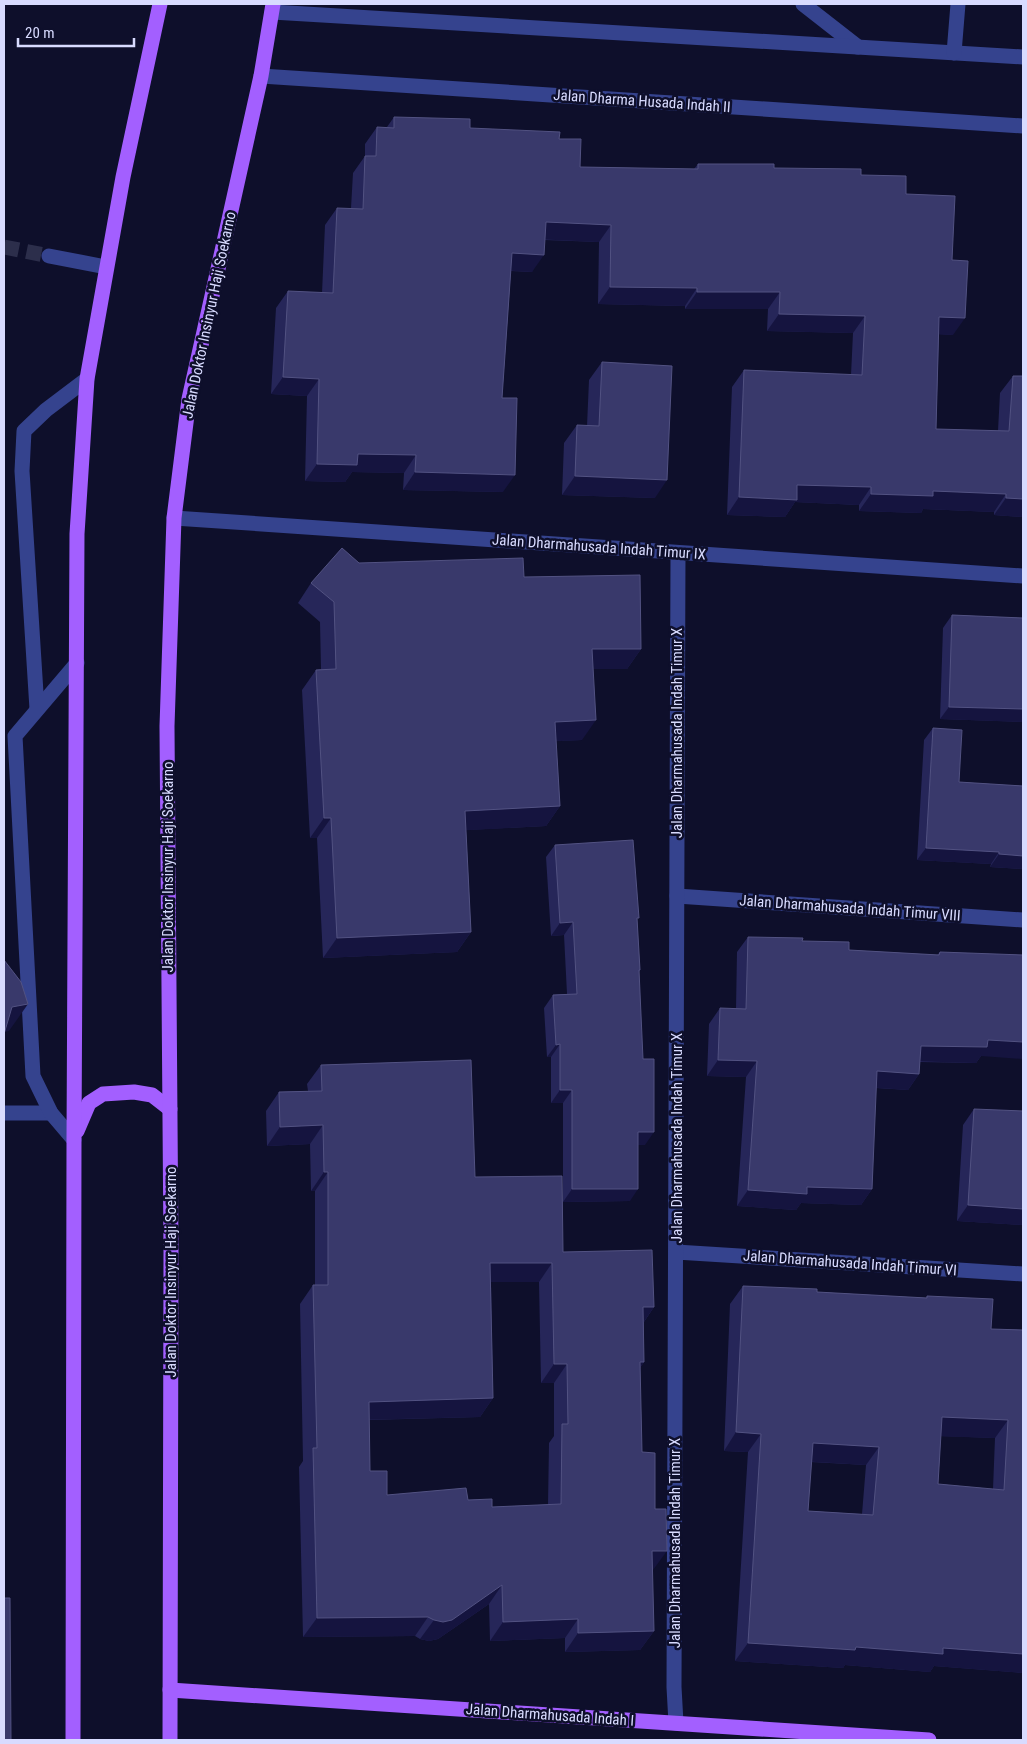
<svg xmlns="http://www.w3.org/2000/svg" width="1027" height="1744" viewBox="0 0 1027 1744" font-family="'Roboto Condensed',sans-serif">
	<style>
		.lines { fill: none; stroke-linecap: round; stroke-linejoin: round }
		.minor-tunnel { stroke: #2c2e4b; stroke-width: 15; stroke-dasharray: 15 8; stroke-linecap: butt }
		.minor { stroke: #35438e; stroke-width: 15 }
		.major { stroke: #a35fff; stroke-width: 15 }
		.wall { fill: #262659; fill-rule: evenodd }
		.shaded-wall { fill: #15143f }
		.building { fill: #39396b; stroke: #525282; fill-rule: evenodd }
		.labels { text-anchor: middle; stroke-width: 5; stroke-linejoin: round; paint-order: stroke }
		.street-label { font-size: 15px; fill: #d8dbff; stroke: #0e0f2b }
	</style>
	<rect width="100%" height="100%" fill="#0e0f2b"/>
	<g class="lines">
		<polyline class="minor-tunnel" points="4,247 49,256"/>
		<g class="minor">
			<polyline points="803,4 858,47"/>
			<polyline points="272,12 1023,57"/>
			<polyline points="954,53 958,4"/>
			<polyline points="261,76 1023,126"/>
			<polyline points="49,256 106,267"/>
			<polyline points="174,518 1023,576"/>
			<polyline points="37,709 22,471 24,431 46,410 87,379"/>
			<polyline points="677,896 1023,920"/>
			<polyline points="4,1113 51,1113"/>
			<polyline points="74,1140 51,1113 33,1076 15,736 77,663"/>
			<polyline points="676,1252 1023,1274"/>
			<polyline points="676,1723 674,1687 678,553"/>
		</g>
		<g class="major">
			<polyline points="77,1131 89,1103 103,1094 134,1092 152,1095 170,1109"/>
			<polyline points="170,1690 929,1740"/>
			<polyline points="73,1740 74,1140 77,534 87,379 123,177 160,4"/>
			<polyline points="170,1740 171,1250 167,726 174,518 189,399 261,76 273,4"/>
		</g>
	</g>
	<g class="wall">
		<polygon points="394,117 470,128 559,139 580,167 694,169 698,164 774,168 861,175 906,194 952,260 953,335 939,334 936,429 998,431 1000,393 1013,376 1023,376 1023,517 994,515 994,512 923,509 921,513 859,511 859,505 795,502 785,517 727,515 732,387 744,370 851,375 853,333 767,331 768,309 685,309 685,306 598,304 599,242 545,240 532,272 511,271 502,398 503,492 403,490 404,473 352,472 345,482 305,481 307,396 271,394 276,308 288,291 322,293 325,225 337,208 351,208 353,173 365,156 365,144 377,127 387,127"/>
		<polygon points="602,362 655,498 562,495 564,443 577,425 587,426 589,380"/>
		<polygon points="359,563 524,577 641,649 627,669 593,669 582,740 556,741 560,806 546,826 466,830 471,932 457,952 323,958 317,838 310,838 302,690 316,670 321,669 320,622 298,603 311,583"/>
		<polygon points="952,615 1023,618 1023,722 940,719 943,628"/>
		<polygon points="933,728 959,782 1023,786 1023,869 990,867 991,864 917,860 924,740"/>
		<polygon points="555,845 637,921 640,970 639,972 645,1145 638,1145 630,1201 563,1202 563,1103 551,1103 551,1057 547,1057 544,1008 553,995 567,994 564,935 551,936 546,857"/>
		<polygon points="748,937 802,941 849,950 937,955 940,952 981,1056 976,1063 920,1062 919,1074 908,1090 876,1088 872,1189 861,1205 801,1203 796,1210 737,1206 746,1077 707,1076 709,1024 720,1008 736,1009 737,952"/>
		<path d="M 321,1065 L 475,1177 L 563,1252 L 654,1307 L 644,1322 L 644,1362 L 640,1368 L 642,1452 L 653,1570 L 652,1570 L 654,1631 L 640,1650 L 565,1652 L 565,1638 L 490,1641 L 489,1604 L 438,1639 L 429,1641 L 420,1639 L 415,1636 L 303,1637 L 299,1467 L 303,1461 L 300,1304 L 313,1285 L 315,1285 L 315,1191 L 311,1191 L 310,1144 L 267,1146 L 266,1111 L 279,1092 L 308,1091 L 307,1084 ZM 491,1282 L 539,1282 L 541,1383 L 554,1383 L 554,1436 L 549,1443 L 548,1505 L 492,1507 L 468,1500 L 387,1495 L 370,1471 L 369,1420 L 480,1417 L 493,1398 Z"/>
		<polygon points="974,1109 1023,1225 957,1221 963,1125"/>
		<path d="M 743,1286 L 817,1292 L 926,1298 L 927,1296 L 991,1329 L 1023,1330 L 1023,1673 L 934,1666 L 930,1672 L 845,1665 L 843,1668 L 735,1661 L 748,1452 L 724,1451 L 730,1304 ZM 941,1436 L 995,1438 L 993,1489 L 938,1484 ZM 811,1462 L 866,1465 L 862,1514 L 808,1511 Z"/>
	</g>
	<g class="shaded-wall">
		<polygon points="546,222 611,225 599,242 534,239"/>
		<polygon points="512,253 544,255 532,272 500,270"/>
		<polygon points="610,287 697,288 685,306 598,304"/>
		<polygon points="697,292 780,292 768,309 685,309"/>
		<polygon points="779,314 865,316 853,333 767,331"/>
		<polygon points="939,317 965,318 953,335 927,334"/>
		<polygon points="283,377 319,379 307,396 271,394"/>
		<polygon points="358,454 416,455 404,473 352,472 345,482 305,481 317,464"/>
		<polygon points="415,472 515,475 503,492 403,490"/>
		<polygon points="575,476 667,480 655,498 562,495"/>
		<polygon points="797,485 871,487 859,505 795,502 785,517 727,515 739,497"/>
		<polygon points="933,491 1006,494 994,512 923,509 921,513 859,511 871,494"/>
		<polygon points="1006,498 1023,499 1023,517 994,515"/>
		<polygon points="592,649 641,649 627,669 578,669"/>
		<polygon points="949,707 1023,709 1023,722 940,719"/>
		<polygon points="596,720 582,740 541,742 555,722"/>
		<polygon points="560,806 546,826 451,831 465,811"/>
		<polygon points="324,818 331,818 317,838 310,838"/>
		<polygon points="926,848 999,852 991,864 917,860"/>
		<polygon points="999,854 1023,856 1023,869 990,867"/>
		<polygon points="573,922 564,935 551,936 560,923"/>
		<polygon points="471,932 457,952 323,958 337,938"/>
		<polygon points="28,1004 9,1031 4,1032 12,1007"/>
		<polygon points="988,1040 1023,1042 1023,1059 981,1056 976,1063 910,1061 921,1046"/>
		<polygon points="560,1044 551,1057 547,1057 556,1045"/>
		<polygon points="718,1060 757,1061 746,1077 707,1076"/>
		<polygon points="877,1071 919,1074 908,1090 866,1087"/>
		<polygon points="560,1090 572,1090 563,1103 551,1103"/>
		<polygon points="323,1125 310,1144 267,1146 280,1127"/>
		<polygon points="638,1132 654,1132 645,1145 629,1145"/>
		<polygon points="324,1172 328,1172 315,1191 311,1191"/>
		<polygon points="807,1187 872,1189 861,1205 801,1203 796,1210 737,1206 748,1190"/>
		<polygon points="572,1189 638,1189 630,1201 563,1202"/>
		<polygon points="968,1205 1023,1209 1023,1225 957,1221"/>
		<polygon points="490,1263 552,1263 539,1282 477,1282"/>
		<polygon points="643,1307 654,1307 641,1326"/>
		<polygon points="640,1362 644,1362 631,1381"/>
		<polygon points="554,1364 567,1364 554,1383 541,1383"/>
		<polygon points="493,1398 480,1417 356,1420 369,1402"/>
		<polygon points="942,1417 1008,1420 995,1438 929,1436"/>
		<polygon points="736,1432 761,1434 748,1452 724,1451"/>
		<polygon points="813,1443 879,1447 866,1465 800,1461"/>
		<polygon points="652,1551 667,1551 653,1570 639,1570"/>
		<polygon points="502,1585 489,1604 438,1639 429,1641 420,1639 434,1620"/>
		<polygon points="428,1617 415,1636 303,1637 317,1618"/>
		<polygon points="578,1619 565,1638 490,1641 503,1622"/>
		<polygon points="654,1631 640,1650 565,1652 578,1633"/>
		<polygon points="748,1643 856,1647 943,1648 1023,1654 1023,1673 934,1666 930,1672 845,1665 843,1668 735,1661"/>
	</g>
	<g class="building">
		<polygon points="394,117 470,119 470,128 560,132 559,139 581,139 580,167 698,169 698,164 774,164 774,168 861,169 861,175 906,176 906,194 955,196 952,260 968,261 965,318 939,317 936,429 1009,431 1013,376 1023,376 1023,499 1006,498 1006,494 933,491 933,496 871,494 871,487 797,485 797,500 739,497 744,370 862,375 865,316 779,314 780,292 697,292 697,288 610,287 611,225 546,222 544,255 512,253 502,398 517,398 515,475 415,472 416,455 358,454 357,465 317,464 319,379 283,377 288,291 333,293 337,208 363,209 365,156 376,156 377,127 394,128"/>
		<polygon points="602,362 672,366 667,480 575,476 577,425 599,426"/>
		<polygon points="342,548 359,563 523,558 524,577 640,575 641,649 592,649 596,720 555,722 560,806 465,811 471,932 337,938 331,818 324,818 316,670 336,669 334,602 311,583"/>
		<polygon points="952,615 1023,618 1023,709 949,707"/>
		<polygon points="933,728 962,730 959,782 1023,786 1023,856 999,854 999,852 926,848"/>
		<polygon points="633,840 639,918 637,918 640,970 639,970 643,1059 654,1059 654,1132 638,1132 638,1189 572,1189 572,1090 560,1090 560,1044 556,1045 553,995 577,994 573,922 560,923 555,845"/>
		<polygon points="748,937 803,938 802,941 849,942 849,950 939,955 940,952 1023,955 1023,1042 988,1040 987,1047 921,1046 919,1074 877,1071 872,1189 807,1187 807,1194 748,1190 757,1061 718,1060 720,1008 746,1009"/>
		<polygon points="4,960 21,982 28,1004 12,1007 4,1034"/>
		<path d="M 471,1060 L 475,1177 L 562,1176 L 563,1252 L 652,1250 L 654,1307 L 643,1307 L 644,1362 L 640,1362 L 642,1452 L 655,1453 L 655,1509 L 666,1509 L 667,1551 L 652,1551 L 654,1631 L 578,1633 L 578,1619 L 503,1622 L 502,1585 L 452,1620 L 443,1622 L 434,1620 L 428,1617 L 317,1618 L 313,1448 L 317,1448 L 313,1285 L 328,1285 L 328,1172 L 324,1172 L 323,1125 L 280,1127 L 279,1092 L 322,1091 L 321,1065 ZM 490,1263 L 552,1263 L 554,1364 L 567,1364 L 568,1424 L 562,1424 L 561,1504 L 492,1507 L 492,1499 L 468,1500 L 466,1488 L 387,1495 L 387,1471 L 370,1471 L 369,1402 L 493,1398 Z"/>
		<polygon points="974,1109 1023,1111 1023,1209 968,1205"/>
		<path d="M 743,1286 L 817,1289 L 817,1292 L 927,1298 L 927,1296 L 993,1299 L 991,1329 L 1023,1330 L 1023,1654 L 943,1648 L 943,1654 L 856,1647 L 855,1650 L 748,1643 L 761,1434 L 736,1432 ZM 942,1417 L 1008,1420 L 1004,1490 L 938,1484 ZM 813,1443 L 879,1447 L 873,1515 L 808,1511 Z"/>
		<polygon points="4,1598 10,1598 11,1740 4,1740"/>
	</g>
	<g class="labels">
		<g class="street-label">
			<text transform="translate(642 101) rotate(4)" y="5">Jalan Dharma Husada Indah II</text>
			<text transform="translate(209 315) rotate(-78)" y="5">Jalan Doktor Insinyur Haji Soekarno</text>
			<text transform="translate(599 547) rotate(4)" y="5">Jalan Dharmahusada Indah Timur IX</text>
			<text transform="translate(677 733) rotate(-90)" y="5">Jalan Dharmahusada Indah Timur X</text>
			<text transform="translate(168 867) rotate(-90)" y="5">Jalan Doktor Insinyur Haji Soekarno</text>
			<text transform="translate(850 908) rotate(4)" y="5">Jalan Dharmahusada Indah Timur VIII</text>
			<text transform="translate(677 1138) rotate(-90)" y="5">Jalan Dharmahusada Indah Timur X</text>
			<text transform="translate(850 1263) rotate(4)" y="5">Jalan Dharmahusada Indah Timur VI</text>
			<text transform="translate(171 1272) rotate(-90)" y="5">Jalan Doktor Insinyur Haji Soekarno</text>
			<text transform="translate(675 1543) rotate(-90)" y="5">Jalan Dharmahusada Indah Timur X</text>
			<text transform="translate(550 1715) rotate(4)" y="5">Jalan Dharmahusada Indah I</text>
		</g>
	</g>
	<rect width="1027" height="1744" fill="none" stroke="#d8dbff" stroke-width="10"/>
	<path d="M18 38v8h116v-8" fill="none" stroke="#d8dbff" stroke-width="2.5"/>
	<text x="25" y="38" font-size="15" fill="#d8dbff" stroke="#0e0f2b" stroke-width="4" paint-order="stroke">20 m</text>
</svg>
